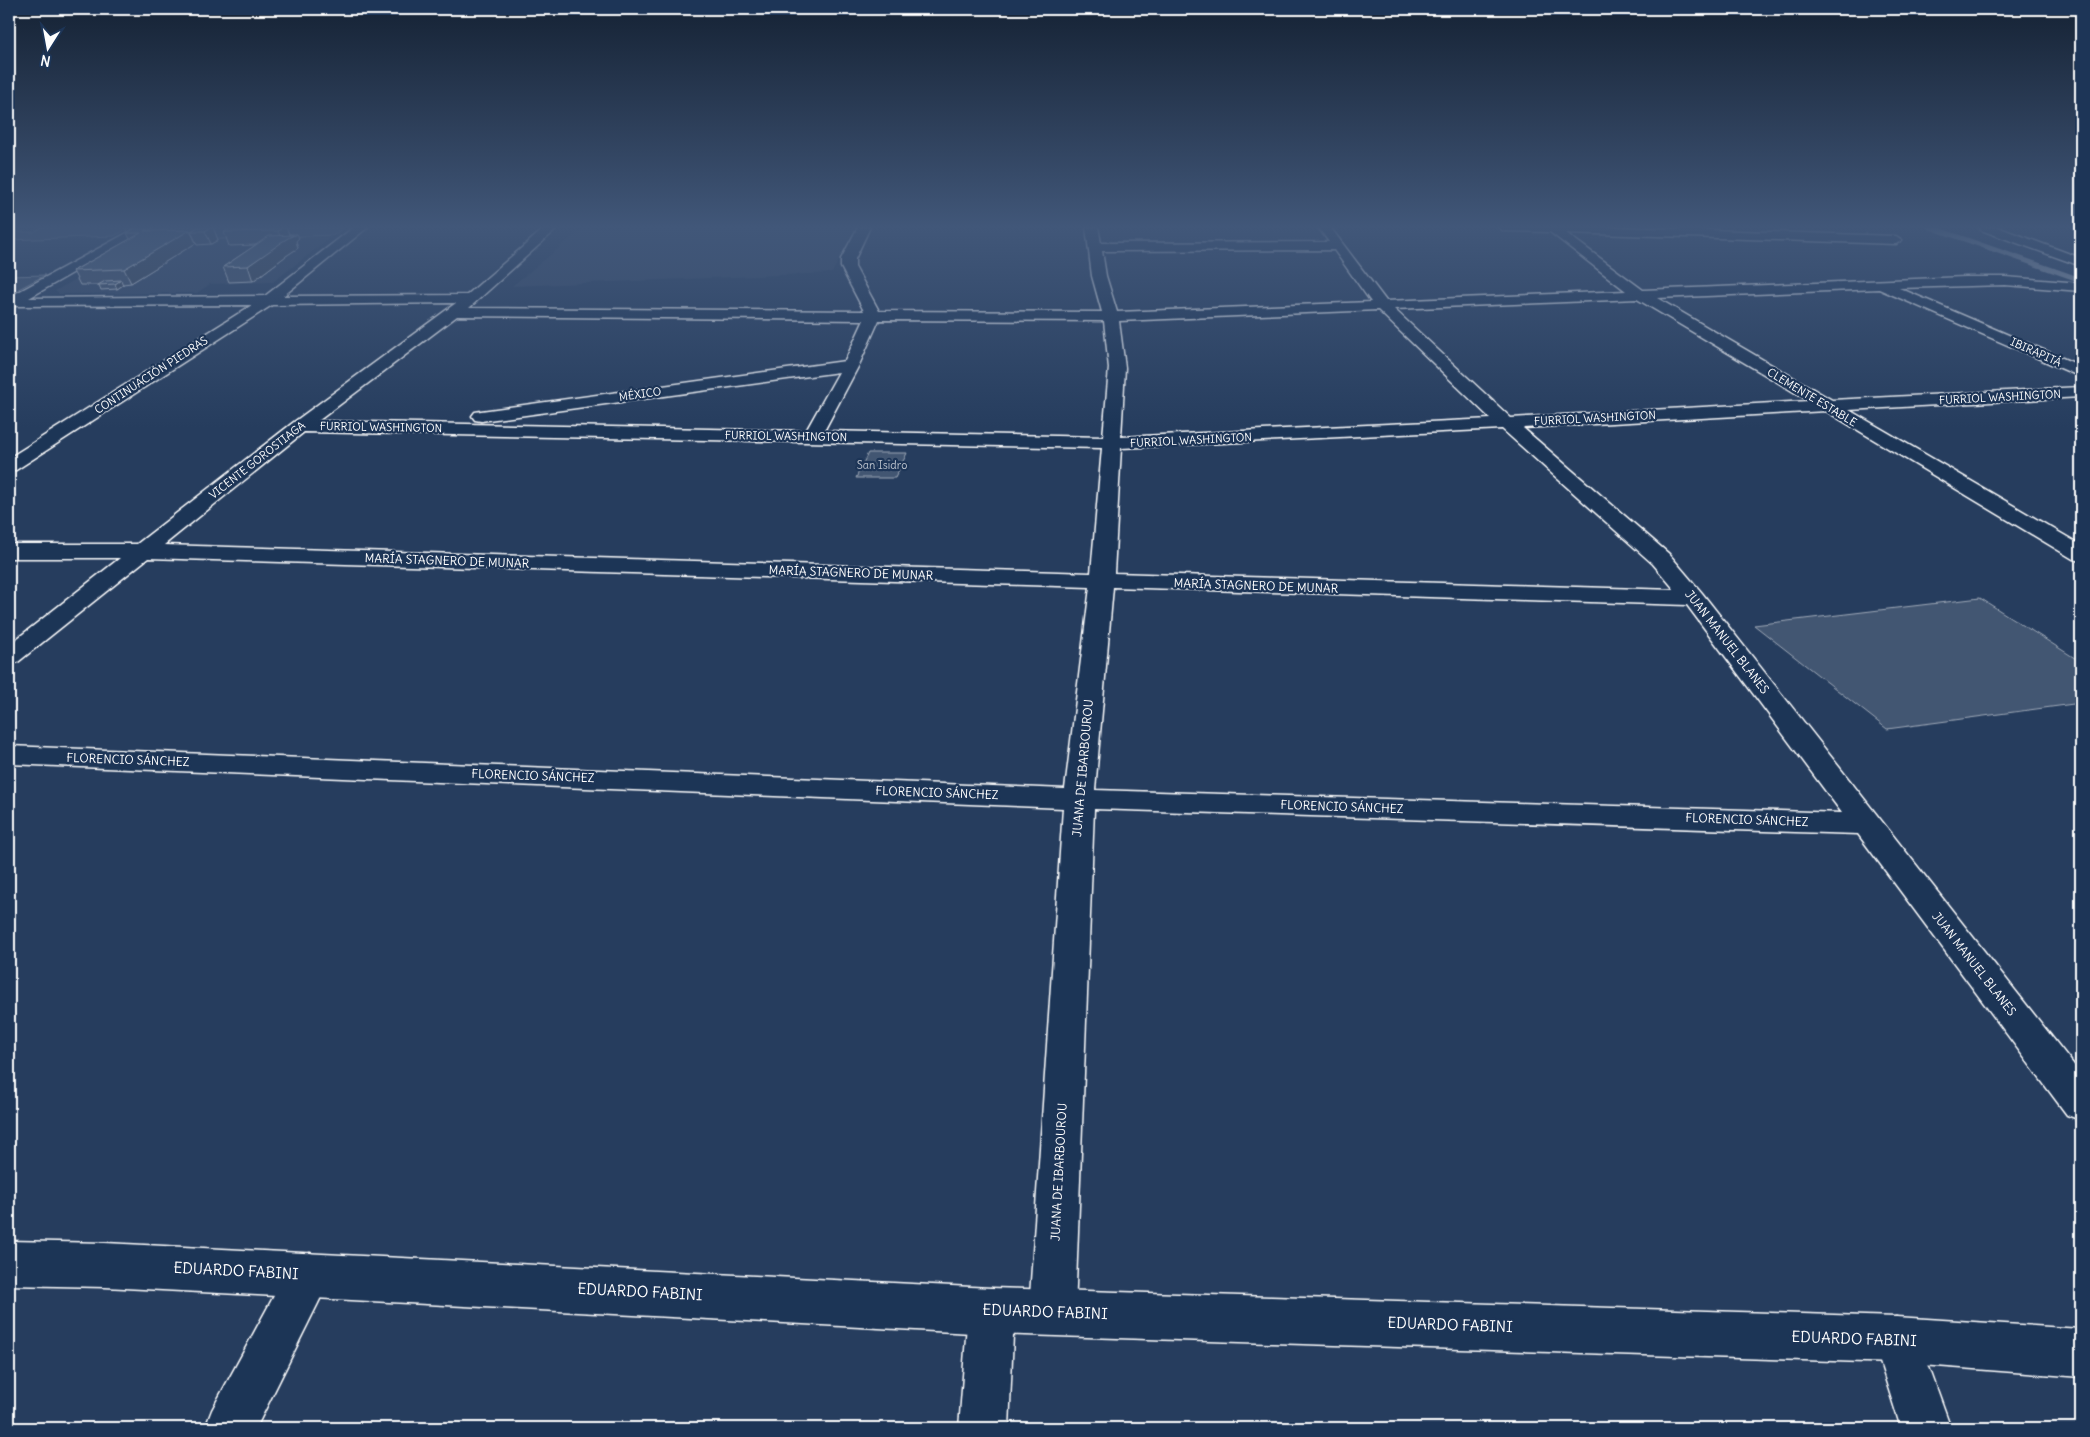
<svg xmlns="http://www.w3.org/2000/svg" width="2090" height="1437" viewBox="0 0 2090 1437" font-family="Delius,sans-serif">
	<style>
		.built { fill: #344a68 }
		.green { fill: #425672; stroke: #a0aab8 }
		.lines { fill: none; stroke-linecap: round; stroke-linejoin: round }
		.stream { stroke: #a4aebb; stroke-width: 5 }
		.minor-casing { stroke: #fff; stroke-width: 3 }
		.tertiary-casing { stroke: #fff; stroke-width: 3 }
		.minor { fill: #1d3557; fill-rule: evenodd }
		.tertiary { fill: #1d3557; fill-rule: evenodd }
		.wall { fill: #49596f; stroke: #fff }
		.shaded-wall { fill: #3c485a; stroke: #fff }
		.building { fill: #556781; stroke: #fff }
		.labels { text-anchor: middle; stroke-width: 4.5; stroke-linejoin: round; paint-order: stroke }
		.far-street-label { font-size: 11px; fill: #fff; stroke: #1d3557 }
		.far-park-label { font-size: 11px; fill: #bdc4ce; stroke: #1d3557 }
		.street-label { font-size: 12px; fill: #fff; stroke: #1d3557 }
		.near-street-label { font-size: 15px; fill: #fff; stroke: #1d3557 }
	</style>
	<rect width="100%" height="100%" fill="#263d5e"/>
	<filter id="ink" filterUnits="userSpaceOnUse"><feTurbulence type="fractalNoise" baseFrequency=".02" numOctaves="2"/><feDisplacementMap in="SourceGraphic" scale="10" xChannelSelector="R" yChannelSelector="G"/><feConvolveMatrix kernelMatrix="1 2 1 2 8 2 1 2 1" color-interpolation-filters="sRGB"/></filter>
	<g filter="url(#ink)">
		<g class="built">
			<polygon points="620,227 855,227 832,273 512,286 582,229"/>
			<polygon points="334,235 273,282 210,284 197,293 59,294 55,291 142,242"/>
		</g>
		<g class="green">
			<polygon points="43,227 131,227 114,236 9,240 9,232 34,232"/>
			<polygon points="167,227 344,227 334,235 142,242"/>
			<polygon points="45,275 9,294 9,276"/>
			<polygon points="868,453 907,453 895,478 856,478"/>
			<polygon points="1980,598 2081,662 2081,703 1887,729 1754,625"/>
		</g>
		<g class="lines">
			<polyline class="stream" points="1930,227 2081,280"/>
			<g class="minor-casing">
				<g id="minor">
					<path d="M 138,227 L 153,227 L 29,298 L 265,296 L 354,227 L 368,227 L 283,296 L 467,295 L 546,227 L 559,227 L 469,308 L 864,311 L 841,267 L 841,259 L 858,227 L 870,227 L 855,259 L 855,267 L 879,311 L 1102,312 L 1092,276 L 1086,227 L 1098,227 L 1101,243 L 1329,242 L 1318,227 L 1330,227 L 1386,301 L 1626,291 L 1550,232 L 1504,231 L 1498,227 L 1616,227 L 1896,236 L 1902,240 L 1896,244 L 1566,233 L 1643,290 L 1965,277 L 2005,277 L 2081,283 L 2081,291 L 2005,285 L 1899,288 L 2081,366 L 2081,377 L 1879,289 L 1657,298 L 1832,400 L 2081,387 L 2081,397 L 1849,410 L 2081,545 L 2081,561 L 2073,559 L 1826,411 L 1523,428 L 1669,554 L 1702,593 L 2081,1074 L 2081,1120 L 2067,1115 L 1858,834 L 1094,809 L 1075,1311 L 1068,1327 L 1052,1334 L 1036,1327 L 1029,1311 L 1063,808 L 9,764 L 9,746 L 1065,789 L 1090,587 L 148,558 L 18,662 L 9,665 L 9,645 L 120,558 L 9,558 L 9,544 L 137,544 L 294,422 L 456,303 L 272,305 L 16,470 L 9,472 L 9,458 L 252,305 L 9,306 L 9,297 ZM 1334,250 L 1371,302 L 1117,312 L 1106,276 L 1102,251 ZM 1637,299 L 1809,401 L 1511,418 L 1394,309 ZM 1378,310 L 1491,419 L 1121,437 L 1125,368 L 1119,321 ZM 457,316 L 864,320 L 845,361 L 481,411 L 475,412 L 472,416 L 475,420 L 481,421 L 839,372 L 806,431 L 318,421 ZM 879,320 L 1104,321 L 1109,368 L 1103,437 L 824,431 L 859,365 ZM 1502,429 L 1653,564 L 1675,590 L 1114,573 L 1121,448 ZM 304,432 L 1102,448 L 1091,573 L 164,545 ZM 1113,587 L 1687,605 L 1842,813 L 1095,790 Z"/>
					<polygon points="1979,227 1997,227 2081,258 2081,266 1981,230"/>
					<polygon points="2073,227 2081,227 2081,231 2075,230"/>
					<polygon points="310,1253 326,1259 332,1275 256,1428 205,1428 212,1410 294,1259"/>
					<polygon points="991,1288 1007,1295 1014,1311 1009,1428 959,1428 968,1311 975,1295"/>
					<polygon points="1896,1317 1913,1323 1951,1428 1901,1428 1873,1340 1879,1323"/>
				</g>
			</g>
			<g class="tertiary-casing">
				<polygon id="tertiary" points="9,1241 105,1243 991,1288 1896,1317 2081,1329 2081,1377 1896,1363 991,1334 105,1287 9,1285"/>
			</g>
			<use href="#minor" class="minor"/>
			<use href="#tertiary" class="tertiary"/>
		</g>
		<g class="wall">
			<polygon points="213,227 218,240 211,244 197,245 191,231"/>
			<polygon points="286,227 289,234 299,238 296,241 298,248 286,256 253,281 229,282 223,267 256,245 229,246 224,232"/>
			<polygon points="190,230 196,243 131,283 123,284 123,285 117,289 101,290 99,285 80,285 73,271 130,239 127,233 149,231"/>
		</g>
		<g class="shaded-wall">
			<polygon points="212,227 213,227 218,240 211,244 205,231"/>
			<polygon points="283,227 286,227 290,237 297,234 299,238 296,241 298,248 286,256 253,281 248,266 282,241 278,231"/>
			<polygon points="190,230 196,243 131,283 124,269"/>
			<polygon points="121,280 123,285 117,289 115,284"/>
		</g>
		<g class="building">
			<polygon points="198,227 212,227 205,231 191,231"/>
			<polygon points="232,227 283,227 278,231 224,232"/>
			<polygon points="134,229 148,229 144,231 190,230 124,269 73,271 141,233 127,233"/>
			<polygon points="289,234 297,234 294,236 293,235 288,235"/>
			<polygon points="293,235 280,243 281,243 248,266 223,267 269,236"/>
			<polygon points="121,280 115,284 98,285 105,281"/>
		</g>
	</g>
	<linearGradient id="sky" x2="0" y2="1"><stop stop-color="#152234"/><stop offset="0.53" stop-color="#415779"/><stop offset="1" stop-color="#415779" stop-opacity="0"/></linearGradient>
	<rect width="2090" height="428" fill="url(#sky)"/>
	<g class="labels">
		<g class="far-street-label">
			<text transform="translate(2036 352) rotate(24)" y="4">IBIRAPITÁ</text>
			<text transform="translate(151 375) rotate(-33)" y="4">CONTINUACIÓN PIEDRAS</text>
			<text transform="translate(640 394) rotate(-8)" y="4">MÉXICO</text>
			<text transform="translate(1812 397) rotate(31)" y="4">CLEMENTE ESTABLE</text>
			<text transform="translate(2000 397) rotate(-3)" y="4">FURRIOL WASHINGTON</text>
			<text transform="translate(1595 418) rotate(-3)" y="4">FURRIOL WASHINGTON</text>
			<text transform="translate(381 427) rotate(1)" y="4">FURRIOL WASHINGTON</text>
			<text transform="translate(786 436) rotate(1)" y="4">FURRIOL WASHINGTON</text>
			<text transform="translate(1191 440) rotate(-3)" y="4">FURRIOL WASHINGTON</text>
			<text transform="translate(257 460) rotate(-38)" y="4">VICENTE GOROSTIAGA</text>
		</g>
		<g class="far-park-label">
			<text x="882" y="469">San Isidro</text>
		</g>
		<g class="street-label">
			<text transform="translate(447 561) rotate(2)" y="4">MARÍA STAGNERO DE MUNAR</text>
			<text transform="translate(851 573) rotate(2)" y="4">MARÍA STAGNERO DE MUNAR</text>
			<text transform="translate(1256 586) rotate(2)" y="4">MARÍA STAGNERO DE MUNAR</text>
			<text transform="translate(1727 642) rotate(52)" y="4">JUAN MANUEL BLANES</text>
			<text transform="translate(128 760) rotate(2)" y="4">FLORENCIO SÁNCHEZ</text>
			<text transform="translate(1083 768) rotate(-85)" y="4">JUANA DE IBARBOUROU</text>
			<text transform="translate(533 776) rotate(2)" y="4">FLORENCIO SÁNCHEZ</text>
			<text transform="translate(937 793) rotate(2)" y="4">FLORENCIO SÁNCHEZ</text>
			<text transform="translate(1342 807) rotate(2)" y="4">FLORENCIO SÁNCHEZ</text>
			<text transform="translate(1747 820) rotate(2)" y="4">FLORENCIO SÁNCHEZ</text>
			<text transform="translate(1974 964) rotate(52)" y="4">JUAN MANUEL BLANES</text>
			<text transform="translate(1059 1172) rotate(-87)" y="4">JUANA DE IBARBOUROU</text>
		</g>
		<g class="near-street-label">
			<text transform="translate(236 1271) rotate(3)" y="5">EDUARDO FABINI</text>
			<text transform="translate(640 1292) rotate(3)" y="5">EDUARDO FABINI</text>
			<text transform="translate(1045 1312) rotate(2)" y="5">EDUARDO FABINI</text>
			<text transform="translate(1450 1325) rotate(2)" y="5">EDUARDO FABINI</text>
			<text transform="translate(1854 1339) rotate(2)" y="5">EDUARDO FABINI</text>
		</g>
	</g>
	<rect width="2090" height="1437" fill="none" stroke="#1d3557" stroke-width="30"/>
	<rect x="15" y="15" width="2060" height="1407" fill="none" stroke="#fff" stroke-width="2" filter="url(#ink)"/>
	<g transform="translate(48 48) rotate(191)" stroke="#1d3557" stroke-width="4" paint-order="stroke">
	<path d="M0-4L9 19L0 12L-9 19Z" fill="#ffffff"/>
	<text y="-8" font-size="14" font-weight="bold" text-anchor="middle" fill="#ffffff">N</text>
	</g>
</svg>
